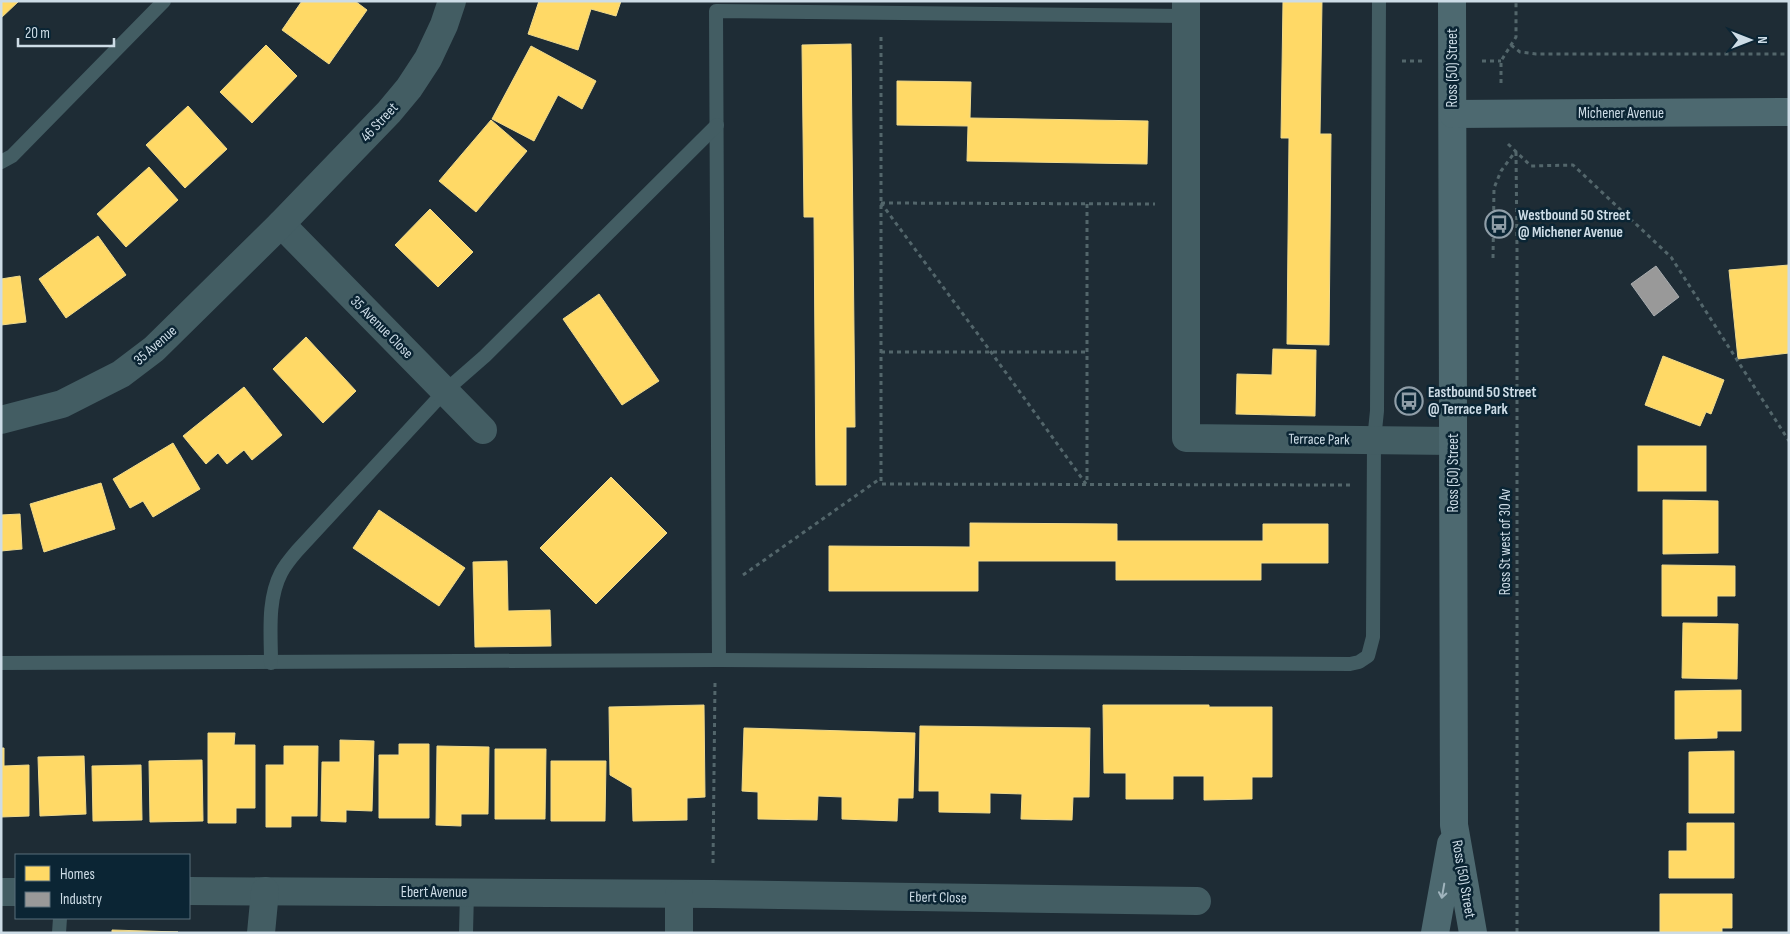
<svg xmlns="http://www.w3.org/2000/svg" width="1790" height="934" viewBox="0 0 1790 934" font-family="'Sofia Sans Condensed',sans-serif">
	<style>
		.homes { fill: #ffd966; stroke: #f0da8c }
		.industry { fill: #999; stroke: #a9adb0 }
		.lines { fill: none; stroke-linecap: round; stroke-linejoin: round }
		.path { stroke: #53666b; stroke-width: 3; stroke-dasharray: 4 4; stroke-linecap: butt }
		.lane { stroke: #435d63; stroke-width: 14 }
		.street { stroke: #435d63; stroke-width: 28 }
		.secondary { stroke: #4d6970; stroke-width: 28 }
		.oneway { stroke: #a0b4bd }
		.labels { text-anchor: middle; stroke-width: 5; stroke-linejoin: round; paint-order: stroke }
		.street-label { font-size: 15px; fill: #cddce6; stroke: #0b2534 }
		.poi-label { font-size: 15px; font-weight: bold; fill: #cddce6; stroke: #0b2534; text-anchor: start }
	</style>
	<rect width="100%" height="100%" fill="#1e2c35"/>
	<g class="homes">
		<polygon points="1,1 19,1 1,18"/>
		<polygon points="302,1 355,1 367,10 329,64 282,30"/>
		<polygon points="539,1 621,1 616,16 591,9 578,50 528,34"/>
		<polygon points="1283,1 1322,1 1320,134 1331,134 1329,345 1287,344 1289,138 1281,138"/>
		<polygon points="851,44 855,427 846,427 846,485 816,485 814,217 804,217 802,45"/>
		<polygon points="266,45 297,76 252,123 220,92"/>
		<polygon points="531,46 596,81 582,109 558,95 534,141 492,119"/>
		<polygon points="897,81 971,82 970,118 1148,121 1147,164 967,161 968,126 897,125"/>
		<polygon points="188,106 227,149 185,188 146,145"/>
		<polygon points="491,120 527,151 476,212 439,181"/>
		<polygon points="149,167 178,200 126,247 97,214"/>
		<polygon points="430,209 473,252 438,287 395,245"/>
		<polygon points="98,236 126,275 66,318 39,279"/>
		<polygon points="1789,265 1789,353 1738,359 1729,270"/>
		<polygon points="20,276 26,322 1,325 1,279"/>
		<polygon points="599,294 659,381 622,405 563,319"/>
		<polygon points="306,337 356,391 323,423 273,369"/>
		<polygon points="1273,349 1316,350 1315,416 1236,414 1237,374 1272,375"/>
		<polygon points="1663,356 1724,380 1711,414 1706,412 1700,426 1645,405"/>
		<polygon points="244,387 282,435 252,460 244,450 227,464 218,453 206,464 183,436"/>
		<polygon points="173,443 200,489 153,517 143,501 130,508 113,479"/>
		<rect x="1638" y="446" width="68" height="45"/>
		<polygon points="611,477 667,533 596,604 540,548"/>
		<polygon points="101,483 115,529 44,552 30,504"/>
		<polygon points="1663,500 1718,501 1718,553 1663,554"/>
		<polygon points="379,510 465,568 439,606 353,548"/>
		<polygon points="20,514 22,549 1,551 1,515"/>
		<polygon points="970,523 1117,524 1117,541 1263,541 1263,524 1328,524 1328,563 1261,563 1261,580 1116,580 1116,561 978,561 978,591 829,591 829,546 970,547"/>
		<polygon points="507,561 508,611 550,610 551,646 475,647 473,562"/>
		<polygon points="1662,565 1735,566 1735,596 1717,596 1717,616 1662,616"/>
		<polygon points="1683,623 1738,624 1737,679 1682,678"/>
		<polygon points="1741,690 1741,731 1717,731 1717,738 1675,739 1675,691"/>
		<polygon points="704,705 705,797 687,798 687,820 633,821 632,788 610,775 609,707"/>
		<polygon points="1103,705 1209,705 1209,707 1272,707 1272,777 1252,777 1252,799 1204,800 1204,776 1173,776 1173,799 1126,799 1126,773 1104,773"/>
		<polygon points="920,726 1090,728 1089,797 1073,797 1072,820 1021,819 1022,794 990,793 990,813 939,812 939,791 919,791"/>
		<polygon points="744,728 915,733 913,798 898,798 897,821 842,819 842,797 818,796 817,820 758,819 758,792 742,791"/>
		<polygon points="208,733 235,733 234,745 255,745 255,808 236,808 236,823 208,823"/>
		<polygon points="340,740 374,741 372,811 346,810 346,822 321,821 322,762 340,762"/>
		<polygon points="399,744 429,744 429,818 379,818 379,755 399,755"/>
		<polygon points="284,746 318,746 317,816 291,816 291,827 266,827 266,765 284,765"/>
		<polygon points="437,746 489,747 488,814 461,814 461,826 436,825"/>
		<polygon points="1,748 4,748 4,766 29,765 29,816 1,817"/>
		<polygon points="495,749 546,749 545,819 495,819"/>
		<polygon points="1734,751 1734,813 1689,813 1689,752"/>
		<polygon points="84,756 86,814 40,816 38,757"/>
		<polygon points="202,760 203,821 150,822 149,761"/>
		<polygon points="551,761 606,761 605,821 551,821"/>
		<polygon points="141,765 142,820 93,821 92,766"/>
		<polygon points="1687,823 1734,823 1734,878 1669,878 1669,851 1687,851"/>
		<polygon points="1660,894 1732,894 1732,928 1722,928 1722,933 1660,933"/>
		<polygon points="112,930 178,932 112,933"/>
	</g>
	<polygon class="industry" points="1656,266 1679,297 1654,316 1631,284"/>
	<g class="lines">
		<g class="path">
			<polyline points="881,37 881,484 1350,485"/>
			<polyline points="1511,45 1520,52 1536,54 1789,54"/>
			<polyline points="1402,61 1423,61"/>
			<polyline points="1482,61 1501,61"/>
			<polyline points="1501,83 1501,61 1516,37 1516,1"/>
			<polyline points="1508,144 1531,166 1573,165 1671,257 1789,441"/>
			<polyline points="1516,152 1517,249 1517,933"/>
			<polyline points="881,203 991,352 1086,484"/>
			<polyline points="881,203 1155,204"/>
			<polyline points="1087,204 1087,483"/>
			<polyline points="1493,258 1494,188 1501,171 1515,152"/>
			<polyline points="881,352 1087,352"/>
			<polyline points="743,575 881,478"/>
			<polyline points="713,863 715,682"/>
		</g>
		<g class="lane">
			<polyline points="1,162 12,156 164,1"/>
			<polyline points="719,660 716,11 1186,16"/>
			<polyline points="1,663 719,660 1350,664 1359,662 1368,656 1373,637 1374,440 1377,411 1379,1"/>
			<path d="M 271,663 C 271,634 267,600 281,573 C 285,565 291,558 297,551 L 445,391 L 485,356 L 717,125"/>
			<polyline points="59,933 60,918"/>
			<polyline points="466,933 467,892"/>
		</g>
		<g class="street">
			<polyline points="1186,1 1186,438 1453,441"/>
			<polyline points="281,224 483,430"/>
			<polyline points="1,420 62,404 121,374 154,349 281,224 389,112 409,88 428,59 444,25 452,1"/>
			<polyline points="189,891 713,894 1197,901"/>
			<polyline points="1,892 16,892"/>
			<polyline points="261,933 265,891"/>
			<polyline points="679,933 679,894"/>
		</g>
		<g class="secondary">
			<polyline points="1452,1 1454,825 1473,933"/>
			<polyline points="1453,114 1789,112"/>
			<polyline points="1435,933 1451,844"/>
		</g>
	</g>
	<defs><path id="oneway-shaft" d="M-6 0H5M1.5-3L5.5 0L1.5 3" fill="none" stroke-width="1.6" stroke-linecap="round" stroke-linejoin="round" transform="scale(1.25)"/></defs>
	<use class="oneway" href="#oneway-shaft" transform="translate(1443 891) rotate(100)"/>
	<defs>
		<g id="bus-ring" transform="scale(1.4375)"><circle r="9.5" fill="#0b2534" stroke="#909ea8" stroke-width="1.5"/><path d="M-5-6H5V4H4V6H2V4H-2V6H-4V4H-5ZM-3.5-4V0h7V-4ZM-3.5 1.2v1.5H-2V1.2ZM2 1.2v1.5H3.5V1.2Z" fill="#909ea8"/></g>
	</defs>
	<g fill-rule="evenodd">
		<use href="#bus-ring" x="1499" y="224"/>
		<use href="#bus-ring" x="1409" y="401"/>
	</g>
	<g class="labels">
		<g class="street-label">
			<text transform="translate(1452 68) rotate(-90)" y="5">Ross (50) Street</text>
			<text x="1621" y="118">Michener Avenue</text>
			<text transform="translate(379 122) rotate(-47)" y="5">46 Street</text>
			<text transform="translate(382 327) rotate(45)" y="5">35 Avenue Close</text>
			<text transform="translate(155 345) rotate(-41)" y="5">35 Avenue</text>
			<text transform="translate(1319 439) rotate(1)" y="5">Terrace Park</text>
			<text transform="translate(1453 473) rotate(-90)" y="5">Ross (50) Street</text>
			<text transform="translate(1505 542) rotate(-90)" y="5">Ross St west of 30 Av</text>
			<text transform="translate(1464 879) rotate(80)" y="5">Ross (50) Street</text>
			<text x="434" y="897">Ebert Avenue</text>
			<text transform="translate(938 897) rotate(1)" y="5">Ebert Close</text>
		</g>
		<g class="poi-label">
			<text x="1518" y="220">Westbound 50 Street<tspan x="1518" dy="17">@ Michener Avenue</tspan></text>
			<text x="1428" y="397">Eastbound 50 Street<tspan x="1428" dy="17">@ Terrace Park</tspan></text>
		</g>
	</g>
	<rect width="1790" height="934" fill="none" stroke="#cddce6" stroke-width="5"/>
	<rect x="15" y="854" width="175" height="65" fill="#0b2534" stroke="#596e7b"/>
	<rect x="25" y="866" width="25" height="15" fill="#ffd966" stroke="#596e7b"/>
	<text x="60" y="879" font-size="15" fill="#cddce6">Homes</text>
	<rect x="25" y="892" width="25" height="15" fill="#999999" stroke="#596e7b"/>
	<text x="60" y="904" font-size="15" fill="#cddce6">Industry</text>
	<g transform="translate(1750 40) rotate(90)" stroke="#0b2534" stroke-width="4" paint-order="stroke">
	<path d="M0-4L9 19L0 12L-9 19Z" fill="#cddce6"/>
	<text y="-8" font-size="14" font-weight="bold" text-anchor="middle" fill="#cddce6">N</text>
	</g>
	<path d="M18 38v8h96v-8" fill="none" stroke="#cddce6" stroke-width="2.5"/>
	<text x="25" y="38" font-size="15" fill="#cddce6" stroke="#0b2534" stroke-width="4" paint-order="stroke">20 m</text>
</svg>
